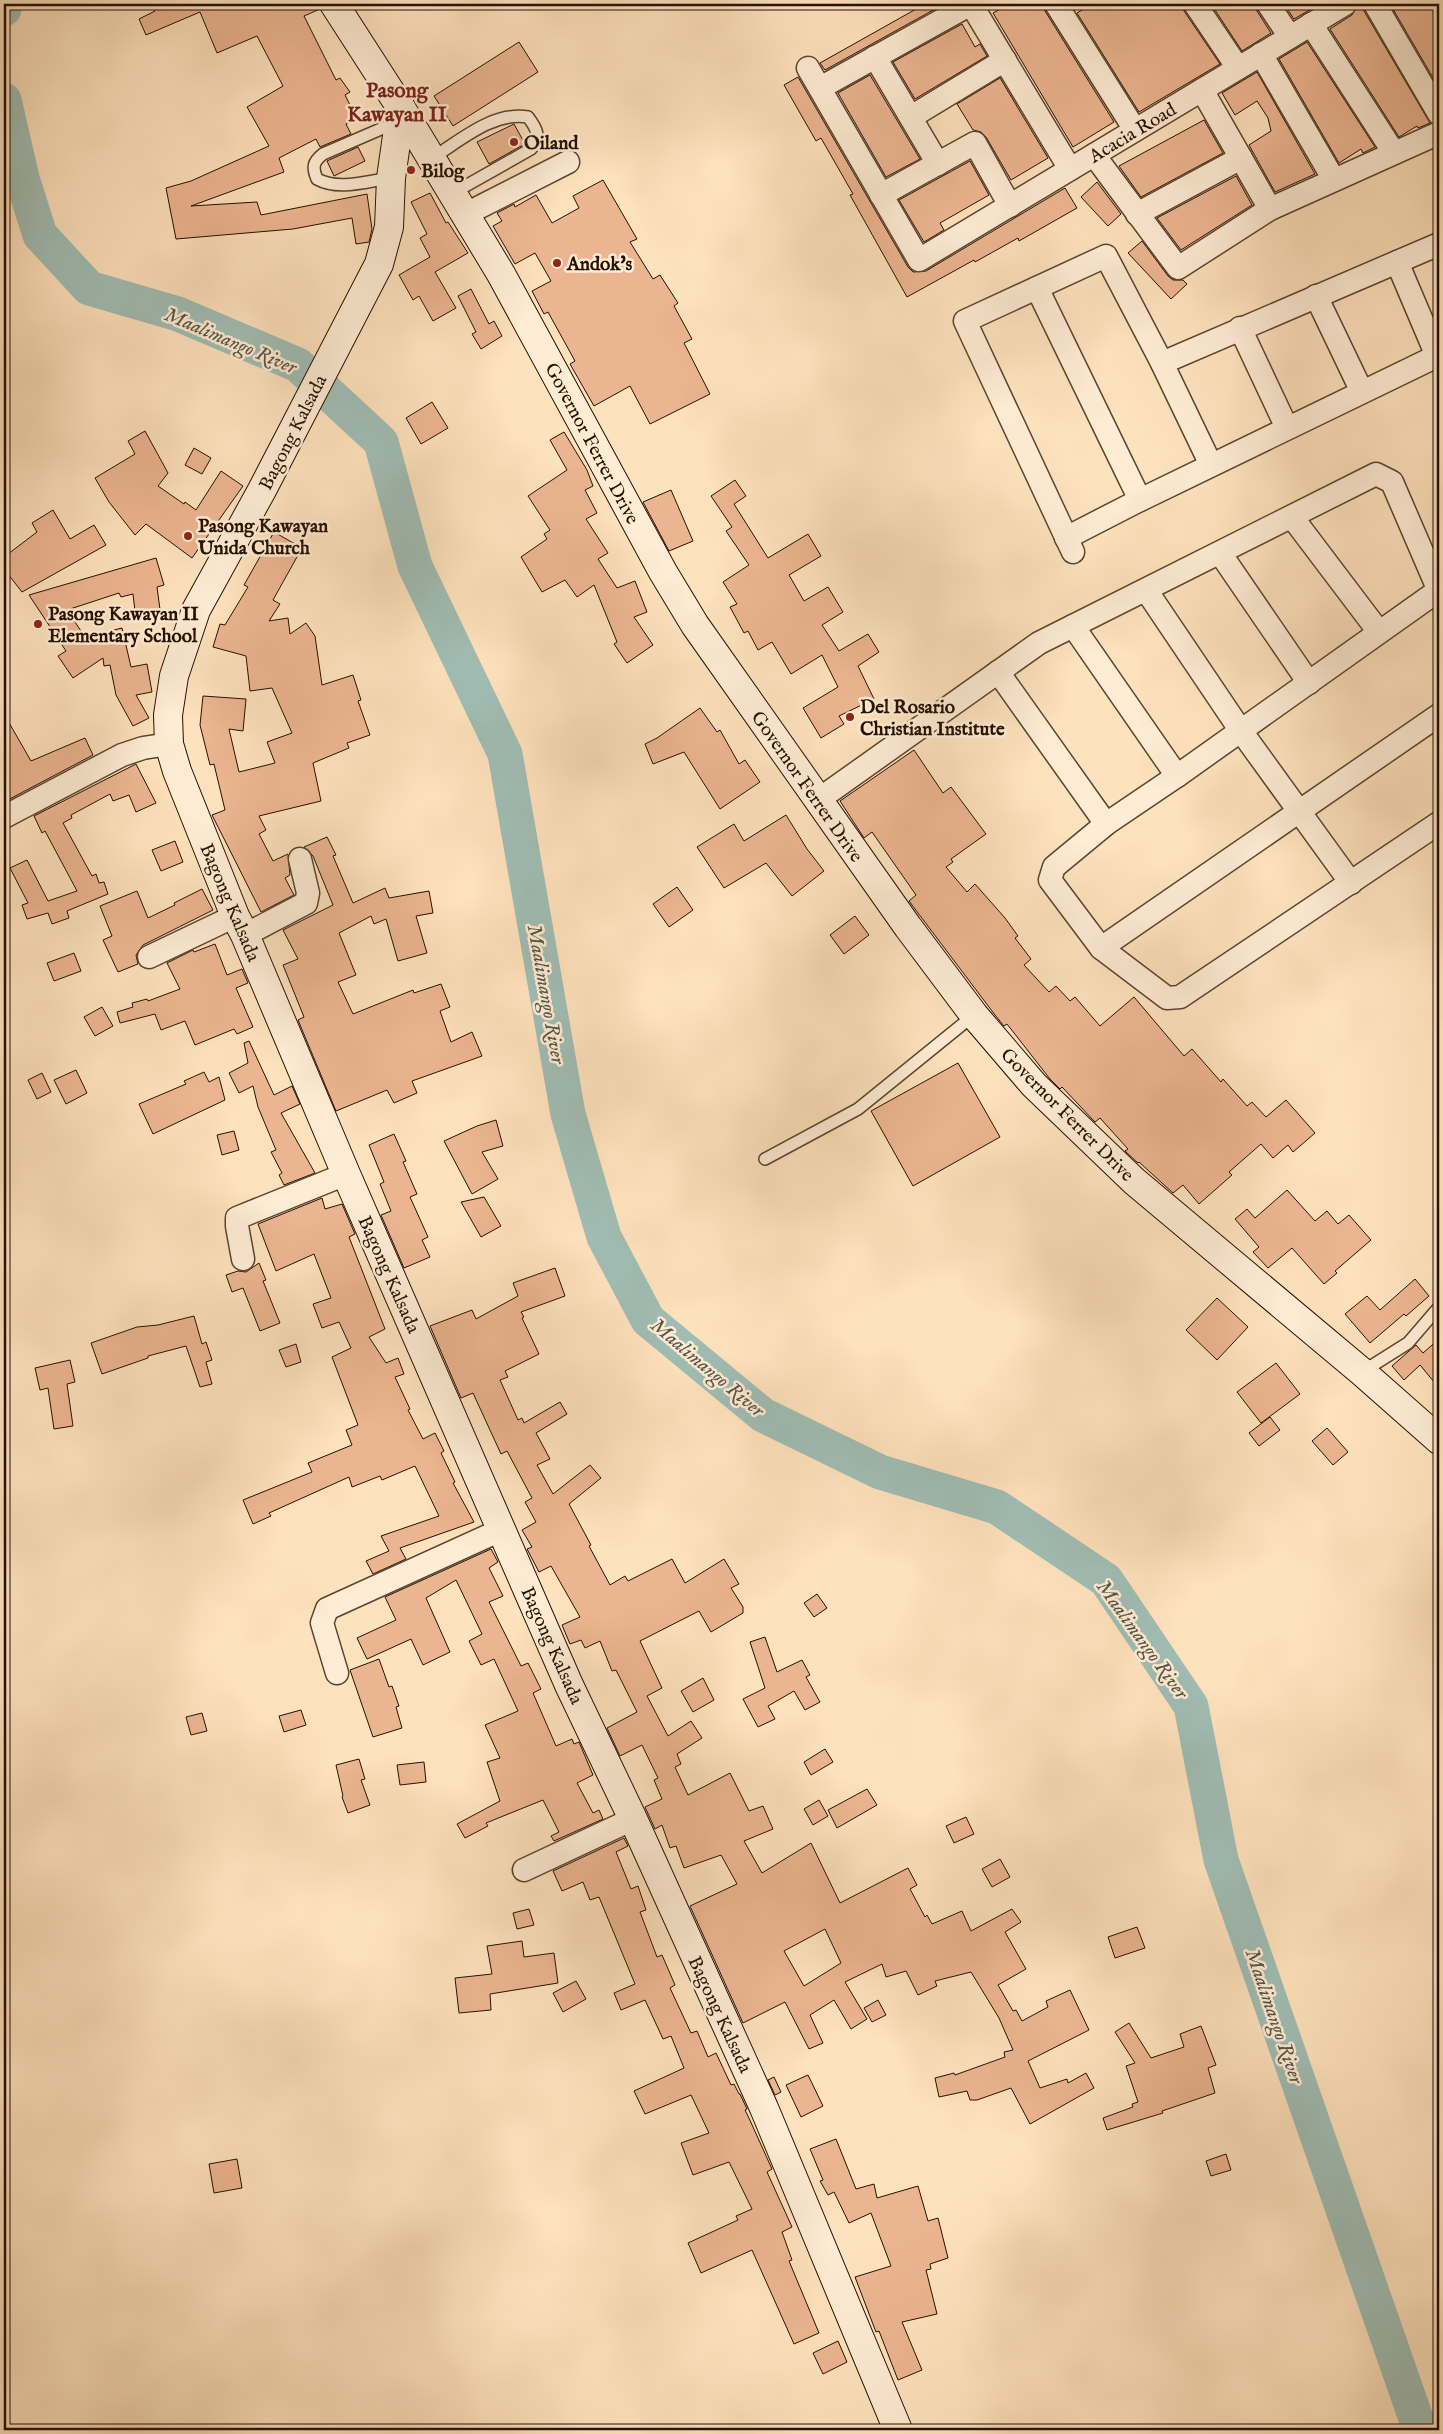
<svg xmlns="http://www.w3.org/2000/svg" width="1443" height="2434" viewBox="0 0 1443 2434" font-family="'IM FELL English',serif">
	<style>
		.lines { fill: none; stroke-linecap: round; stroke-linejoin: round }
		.river { stroke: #a0bdb4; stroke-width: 35 }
		.building { fill: #ecb591; stroke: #251000; fill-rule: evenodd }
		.lane-casing { stroke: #5b442f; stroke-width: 14 }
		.street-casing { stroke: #5b442f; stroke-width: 25 }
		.secondary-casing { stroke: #251000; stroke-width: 30 }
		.lane { stroke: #feecd4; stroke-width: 11 }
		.street { stroke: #feecd4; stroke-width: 22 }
		.secondary { stroke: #feecd4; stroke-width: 28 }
		.poi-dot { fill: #8f2418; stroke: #feecd4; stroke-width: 2 }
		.labels { text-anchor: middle; stroke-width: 5; stroke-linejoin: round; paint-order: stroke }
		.street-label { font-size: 19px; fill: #251000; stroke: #feecd4 }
		.poi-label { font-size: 19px; font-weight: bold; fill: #251000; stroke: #feecd4; text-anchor: start }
		.water-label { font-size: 20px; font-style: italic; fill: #565548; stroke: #feecd4 }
		.quarter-label { font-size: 21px; font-weight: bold; fill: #7a1f14; stroke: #feecd4 }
	</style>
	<rect width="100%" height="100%" fill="#fee2bd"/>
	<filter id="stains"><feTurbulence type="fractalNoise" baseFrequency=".004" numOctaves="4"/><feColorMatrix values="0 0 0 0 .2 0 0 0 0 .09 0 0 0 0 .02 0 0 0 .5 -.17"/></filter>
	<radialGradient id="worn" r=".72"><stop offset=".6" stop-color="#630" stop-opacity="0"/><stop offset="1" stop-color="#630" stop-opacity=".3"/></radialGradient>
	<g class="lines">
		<g class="river">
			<polyline points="4,9 4,4"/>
			<polyline points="4,100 22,178 40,235 89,288 178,314 298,365 381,442 415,566 505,754 568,1114 604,1237 648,1320 763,1415 880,1472 997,1507 1106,1580 1191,1706 1221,1860 1420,2430"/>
		</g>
	</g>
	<g class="building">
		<polygon points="152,4 319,4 320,9 304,16 336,80 340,78 350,92 345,95 357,119 346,124 351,134 320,147 316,139 279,158 284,172 191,206 257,202 261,215 367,194 372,229 369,242 356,244 352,218 293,229 176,239 166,188 191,181 269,146 247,107 283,86 257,36 217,53 200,12 146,35 139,19 155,11"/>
		<polygon points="925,4 944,4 825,70 820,63"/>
		<polygon points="1010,4 1043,4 1045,11 1114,122 1073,147 993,13"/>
		<polygon points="1092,4 1182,4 1184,11 1220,64 1139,112 1077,13"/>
		<polygon points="1211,4 1255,4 1257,11 1271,33 1242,51"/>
		<polygon points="1284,4 1320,4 1294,19"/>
		<polygon points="1358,4 1362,4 1364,11 1430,123 1418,128 1417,126 1399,137 1330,29 1352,15"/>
		<polygon points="1390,4 1439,4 1439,88"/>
		<polygon points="962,24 975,47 980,44 987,56 915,99 893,62"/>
		<polygon points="519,42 538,72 453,126 434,96"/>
		<polygon points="1307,42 1375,147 1363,153 1361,149 1339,163 1279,59"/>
		<polygon points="1257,72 1315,174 1275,192 1249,145 1271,131 1268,118 1257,101 1235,115 1222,93"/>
		<polygon points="870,75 920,159 886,177 838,93"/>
		<polygon points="798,77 908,267 913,272 926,271 1065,188 1077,208 1019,241 1018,238 975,262 974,260 907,297 850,195 853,194 821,138 816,141 784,85"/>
		<polygon points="1000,78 1048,158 1011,180 986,137 981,132 973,130 957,104"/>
		<polygon points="1204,120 1223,153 1141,197 1119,166"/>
		<polygon points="514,124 525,144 489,164 477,142"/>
		<polygon points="358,147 365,161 334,176 327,161"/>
		<polygon points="970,161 989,195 940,223 944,230 924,242 899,200"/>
		<polygon points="1236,176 1252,205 1181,250 1157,218"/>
		<polygon points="603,180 637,239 630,242 653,279 660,275 678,303 674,306 692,339 684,343 710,394 650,424 630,386 594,406 570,364 575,361 548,312 544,314 532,291 551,281 535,253 515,264 493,226 502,221 497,213 514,204 515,207 536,195 552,223 579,208 573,196"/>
		<polygon points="1097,182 1121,214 1108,226 1081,197"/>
		<polygon points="430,193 446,223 448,222 468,253 435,272 456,308 433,321 419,296 413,300 399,275 430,257 420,238 427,234 411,202"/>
		<polygon points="1142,241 1168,276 1173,280 1183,280 1187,284 1171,299 1128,253"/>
		<polygon points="471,289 489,324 494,321 502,336 481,349 472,334 476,332 458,296"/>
		<polygon points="432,402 448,428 421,444 406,418"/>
		<polygon points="145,431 168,473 158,486 184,504 185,502 196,510 221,471 243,486 192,558 146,524 135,535 109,502 95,478 135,454 128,441"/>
		<polygon points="564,432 587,470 593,486 585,490 597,513 586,519 608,553 598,559 617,588 635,581 647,612 634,617 653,645 627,663 614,644 617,642 594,585 577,597 565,580 542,592 521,557 547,539 544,534 550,530 528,496 567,470 550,440"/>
		<polygon points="194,448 211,458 202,474 185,465"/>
		<polygon points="735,480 746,496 734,504 768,558 808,534 821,556 789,575 804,601 828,587 843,612 822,625 839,651 868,634 879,652 858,666 874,699 839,716 844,724 821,738 803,708 838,687 822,655 791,674 772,642 758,650 748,631 744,633 730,607 737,604 723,582 749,565 726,531 732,527 711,496"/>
		<polygon points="671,490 693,541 669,551 643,502"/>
		<polygon points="53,510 70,539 94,525 106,545 22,592 4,569 4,557 37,532 32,523"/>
		<polygon points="274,532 302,548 273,600 280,604 269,621 288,618 290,634 306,623 315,636 322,685 353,675 361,700 358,701 370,735 347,743 349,748 313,763 321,801 259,816 266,830 259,834 273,861 288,854 290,875 285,878 294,895 261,912 212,815 225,810 214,764 210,765 200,725 203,696 246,699 243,731 229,729 239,772 275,763 267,742 292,733 272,688 250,691 246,656 213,647 220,624 225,625 248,587 244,585"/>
		<polygon points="156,558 164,585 157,587 161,617 136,620 133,594 121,597 119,593 67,610 85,637 122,628 131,667 147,664 152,692 136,695 149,718 133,726 116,695 110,665 104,666 103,658 73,678 58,656 66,651 29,595"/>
		<polygon points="700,708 717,732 720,730 739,764 745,760 760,782 720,809 684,752 653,764 645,744 657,738"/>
		<polygon points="4,714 31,761 85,738 93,755 4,802"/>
		<polygon points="914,750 943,793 951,787 986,834 951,859 953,862 946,867 967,892 975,884 1005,918 1018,936 1015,938 1031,959 1024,965 1049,992 1056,986 1070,1001 1075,997 1100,1026 1134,997 1184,1056 1192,1049 1221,1082 1223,1079 1247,1106 1252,1102 1266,1117 1286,1100 1315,1133 1293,1152 1288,1145 1273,1158 1261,1144 1229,1172 1232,1175 1199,1204 1183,1185 1173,1193 1139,1162 1138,1163 1125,1151 1128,1149 1100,1118 1095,1122 1062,1087 1060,1089 1050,1079 1007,1024 1004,1026 995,1015 909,901 916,895 872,832 864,838 840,801"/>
		<polygon points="136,764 156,803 136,812 129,795 113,801 110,794 71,815 72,818 63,823 92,876 96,874 99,883 104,882 108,894 67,911 69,918 52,924 48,913 27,919 22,905 28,903 10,868 27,860 48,901 77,891 45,831 42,833 34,816"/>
		<polygon points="786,815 807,849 824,871 792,896 766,863 724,888 697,847 734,824 744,841"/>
		<polygon points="327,837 336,855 333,856 353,903 385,888 389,898 429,891 433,913 416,916 427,953 398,961 386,919 374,924 371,916 339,933 356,975 338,982 353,1014 413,990 414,993 441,984 450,1007 440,1011 451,1042 472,1032 482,1056 412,1081 417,1093 394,1103 387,1090 336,1111 298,1020 304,1017 283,965 298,959 283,930 333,905 313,856 304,847"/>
		<polygon points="175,841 183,862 161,871 152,850"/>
		<polygon points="677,887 693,910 669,927 653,904"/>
		<polygon points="202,889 213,910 143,945 136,955 138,964 118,972 103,940 112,936 100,906 137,891 148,918 175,905 174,903"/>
		<polygon points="855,916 869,935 844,954 830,935"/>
		<polygon points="215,944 227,975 242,969 248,983 236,988 253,1027 237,1034 234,1029 195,1045 185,1021 161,1030 155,1014 120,1023 117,1012 133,1007 132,1003 147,999 148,1001 180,989 167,963 193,950 194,952"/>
		<polygon points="74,953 81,971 54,981 47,963"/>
		<polygon points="102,1007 113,1026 95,1036 84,1017"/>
		<polygon points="249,1041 274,1095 292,1086 300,1104 281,1113 315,1173 284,1185 279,1175 282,1173 271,1152 276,1150 258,1107 253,1086 239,1093 229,1073 248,1063 244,1043"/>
		<polygon points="958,1063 1000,1137 913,1186 871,1111"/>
		<polygon points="76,1070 87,1093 66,1104 54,1080"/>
		<polygon points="204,1072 209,1082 219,1077 225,1100 153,1134 139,1104 186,1084 184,1081"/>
		<polygon points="42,1073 51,1092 37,1099 28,1080"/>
		<polygon points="496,1120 503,1146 482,1152 498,1179 472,1194 444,1141 477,1126"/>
		<polygon points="234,1131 239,1150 222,1155 217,1135"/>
		<polygon points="394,1134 406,1161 403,1162 417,1194 410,1197 428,1237 422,1240 430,1257 404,1268 381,1215 391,1211 380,1184 384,1182 369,1145"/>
		<polygon points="1287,1190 1315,1221 1327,1211 1338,1224 1349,1215 1371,1240 1335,1271 1337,1273 1324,1284 1292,1248 1268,1268 1253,1252 1259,1247 1235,1219 1247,1209 1255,1218"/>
		<polygon points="484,1197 501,1226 481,1237 461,1202"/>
		<polygon points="322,1198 325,1209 342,1204 355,1234 349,1237 385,1329 369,1337 386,1363 398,1358 404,1374 395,1377 410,1409 408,1410 423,1439 435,1433 444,1451 441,1453 455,1482 453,1483 474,1522 400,1548 406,1559 373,1574 366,1561 389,1551 381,1536 439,1516 415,1466 382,1480 380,1476 352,1487 349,1477 269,1513 271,1516 253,1524 243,1500 312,1472 308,1463 352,1445 346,1430 358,1425 332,1357 351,1348 339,1322 322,1328 313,1304 331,1298 314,1254 276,1271 258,1224"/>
		<polygon points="259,1263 266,1280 263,1281 280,1323 260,1331 243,1288 232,1292 226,1275 238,1271 246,1272"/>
		<path d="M 555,1268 L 565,1296 L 521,1312 L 524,1317 L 522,1318 L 539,1354 L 505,1371 L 508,1377 L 500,1380 L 518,1420 L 522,1418 L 524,1423 L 560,1402 L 567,1414 L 536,1433 L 550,1459 L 537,1465 L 553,1494 L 590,1465 L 601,1478 L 569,1504 L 591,1545 L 589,1546 L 610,1585 L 625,1576 L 628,1581 L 672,1559 L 685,1583 L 724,1559 L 739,1584 L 731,1588 L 743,1607 L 743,1613 L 711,1632 L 699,1611 L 640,1641 L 662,1688 L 647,1696 L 668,1736 L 691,1721 L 702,1738 L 677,1754 L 681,1764 L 675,1767 L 688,1795 L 730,1773 L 749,1811 L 763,1806 L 773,1829 L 744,1841 L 762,1873 L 811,1843 L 840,1903 L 908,1868 L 917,1885 L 910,1889 L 925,1917 L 927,1915 L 932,1924 L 962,1911 L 971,1931 L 1012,1909 L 1021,1922 L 1005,1932 L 1026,1969 L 998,1985 L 1013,2011 L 1016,2010 L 1022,2021 L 1048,2007 L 1046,2001 L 1070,1990 L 1089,2030 L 1028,2061 L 1040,2088 L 1067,2079 L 1068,2083 L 1086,2073 L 1094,2088 L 1030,2124 L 1011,2088 L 977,2100 L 970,2100 L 967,2091 L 939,2097 L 935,2078 L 954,2073 L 955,2075 L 1005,2057 L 1004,2052 L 1013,2050 L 999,2018 L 971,1972 L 935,1981 L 937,1986 L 918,1995 L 906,1971 L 886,1977 L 882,1964 L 845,1982 L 867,2019 L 851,2029 L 834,2000 L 810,2015 L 823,2043 L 809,2049 L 785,2002 L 743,2023 L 690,1906 L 737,1884 L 721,1855 L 684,1868 L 676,1846 L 670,1848 L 662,1825 L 655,1829 L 645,1807 L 662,1799 L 654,1780 L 658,1778 L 642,1745 L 620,1756 L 607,1728 L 637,1712 L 616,1670 L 612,1671 L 600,1641 L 585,1648 L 581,1640 L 570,1644 L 562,1625 L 580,1617 L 551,1566 L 539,1572 L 527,1549 L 532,1547 L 522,1530 L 536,1522 L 525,1502 L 532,1498 L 507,1451 L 501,1454 L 473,1393 L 461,1398 L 430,1326 L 472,1310 L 476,1319 L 518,1296 L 513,1283 ZM 825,1929 L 841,1963 L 804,1986 L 784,1951 Z"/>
		<polygon points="1415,1279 1429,1296 1406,1316 1404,1314 1370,1343 1345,1314 1367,1296 1380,1310"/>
		<polygon points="1217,1298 1248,1327 1217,1360 1186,1330"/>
		<polygon points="194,1316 202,1344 206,1342 212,1360 206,1362 212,1384 200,1387 186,1346 148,1356 148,1358 102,1374 91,1343 137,1327 158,1325"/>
		<polygon points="1439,1339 1439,1388 1420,1365 1404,1380 1392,1366 1416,1345 1423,1353"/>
		<polygon points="296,1344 301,1362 286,1367 279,1350"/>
		<polygon points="70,1360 75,1382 67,1384 73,1426 54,1429 48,1388 40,1390 35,1368"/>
		<polygon points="1276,1363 1300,1394 1261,1423 1237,1392"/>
		<polygon points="1270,1417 1280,1430 1259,1446 1249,1433"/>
		<polygon points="1327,1428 1348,1452 1333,1465 1312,1441"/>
		<polygon points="491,1549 498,1562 489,1568 503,1596 489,1602 521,1666 528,1663 541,1689 533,1693 556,1746 572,1739 574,1744 579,1742 593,1775 577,1783 593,1813 599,1810 603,1819 554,1841 551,1836 559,1832 543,1800 486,1823 488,1826 465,1838 457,1824 500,1801 487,1762 500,1758 485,1725 518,1711 494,1659 481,1665 469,1641 482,1634 456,1580 426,1598 450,1652 423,1665 411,1639 367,1659 357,1638 396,1620 385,1597"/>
		<polygon points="817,1594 827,1608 814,1617 804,1603"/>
		<polygon points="765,1637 777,1672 802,1660 810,1675 806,1677 820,1702 805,1710 794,1691 768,1706 775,1719 758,1727 743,1699 765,1688 750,1642"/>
		<polygon points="379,1659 389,1687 392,1686 399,1706 396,1707 402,1728 373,1737 350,1670"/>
		<polygon points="703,1678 714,1700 693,1712 681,1691"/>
		<polygon points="301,1710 306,1725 284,1732 279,1716"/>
		<polygon points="202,1713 207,1731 191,1735 186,1717"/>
		<polygon points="825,1749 833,1762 811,1775 804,1762"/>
		<polygon points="359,1759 365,1779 361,1780 370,1805 348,1813 342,1797 343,1796 336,1765"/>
		<polygon points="424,1762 426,1782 400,1785 397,1765"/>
		<polygon points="867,1789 877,1805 837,1828 828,1810"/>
		<polygon points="819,1800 828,1816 813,1825 804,1809"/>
		<polygon points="966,1817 974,1834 954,1843 946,1826"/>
		<polygon points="624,1838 628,1846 616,1852 631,1889 638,1886 646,1910 640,1912 657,1957 662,1955 675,1985 670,1988 691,2033 697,2031 708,2057 716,2053 731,2085 734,2084 739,2094 740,2094 747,2109 745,2110 748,2116 772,2169 767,2172 792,2227 782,2232 792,2260 789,2261 819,2333 794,2344 752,2250 701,2273 688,2243 738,2220 736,2216 752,2209 729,2162 693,2175 681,2143 709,2133 691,2095 645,2114 634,2091 684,2068 671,2036 663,2039 645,2000 621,2010 614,1993 635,1984 599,1897 590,1900 583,1882 562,1891 553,1871"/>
		<polygon points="1000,1859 1010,1877 992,1887 982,1869"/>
		<polygon points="529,1909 534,1925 517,1929 513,1913"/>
		<polygon points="1137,1927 1145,1948 1115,1958 1108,1937"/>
		<polygon points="522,1941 524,1957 554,1953 558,1983 490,1994 491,2010 459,2013 455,1978 492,1974 487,1946"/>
		<polygon points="576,1981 586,1999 563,2012 553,1993"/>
		<polygon points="878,2000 886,2015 872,2022 864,2008"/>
		<polygon points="1129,2023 1151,2058 1184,2047 1180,2034 1201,2026 1216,2065 1208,2068 1215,2093 1162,2111 1163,2113 1107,2130 1103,2118 1133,2107 1132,2104 1138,2102 1126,2066 1135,2063 1115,2032"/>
		<polygon points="808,2075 823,2106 801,2117 786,2085"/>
		<polygon points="774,2077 781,2092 775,2095 768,2080"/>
		<polygon points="836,2139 856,2189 874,2184 877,2198 918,2186 928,2221 938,2218 948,2258 930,2264 931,2269 926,2270 937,2314 902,2322 922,2370 898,2380 879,2331 876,2332 855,2277 891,2266 871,2213 849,2223 834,2192 828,2195 820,2181 823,2180 810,2149"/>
		<polygon points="1226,2154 1231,2170 1211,2176 1206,2161"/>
		<polygon points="237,2159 242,2188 214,2193 209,2164"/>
		<polygon points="838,2341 847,2362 823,2374 813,2353"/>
	</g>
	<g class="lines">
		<g class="lane-casing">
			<g id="lane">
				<path d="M 432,158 C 460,141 493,111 528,117 C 537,129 541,136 531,149 L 453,193"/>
				<path d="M 391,178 C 367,181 339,191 317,179 C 312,167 313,162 323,154 L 397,122"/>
				<polyline points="765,1159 858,1109 974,1015"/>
				<polyline points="1362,1372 1408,1343 1439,1307"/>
			</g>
		</g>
		<g class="street-casing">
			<g id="street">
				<polyline points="1056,4 1135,130"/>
				<polyline points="1195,4 1238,68"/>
				<polyline points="1268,4 1290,37"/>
				<polyline points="1375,4 1439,114"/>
				<polyline points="1311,24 1394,153"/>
				<polyline points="1261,54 1334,180"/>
				<polyline points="875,57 938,164"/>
				<polyline points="808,68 919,260 1345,4"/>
				<polyline points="820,88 971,4 1070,169"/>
				<polyline points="1202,90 1270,209"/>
				<polyline points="911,117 1005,60"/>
				<polyline points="1094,155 1178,268 1270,209 1439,133"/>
				<polyline points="881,195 975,143 1010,206"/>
				<polyline points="466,214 568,162"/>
				<polyline points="1137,214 1241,158"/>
				<polyline points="1397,262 1437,356"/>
				<polyline points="1037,288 1140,500 1066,538"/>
				<polyline points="1316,296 1362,392"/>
				<polyline points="1240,328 1287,428"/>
				<polyline points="1162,363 1211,465"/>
				<polyline points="1140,500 1437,356 1439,361"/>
				<polyline points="1292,517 1379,632"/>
				<polyline points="1073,552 965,321 1106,256 1162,363 1439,244"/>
				<polyline points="1220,553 1309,683"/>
				<polyline points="1146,590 1241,731 1351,883"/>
				<polyline points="1439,590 1177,776 1106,824 1054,867 1050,880 1101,948 1167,998 1180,997 1439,823"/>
				<polyline points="1073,626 1177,776"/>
				<polyline points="998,672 1106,824"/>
				<polyline points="818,800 1039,643 1376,474 1392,482 1439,591"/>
				<polyline points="4,817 122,755 143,748 169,744"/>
				<polyline points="245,935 306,903 308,893 300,859"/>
				<polyline points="1101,948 1439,715"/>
				<polyline points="149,957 235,916"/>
				<polyline points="243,1259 237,1226 237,1218 346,1174"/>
				<polyline points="337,1673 322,1623 327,1609 503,1529"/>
				<polyline points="524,1870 633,1819"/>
			</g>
		</g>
		<g class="secondary-casing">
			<g id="secondary">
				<polyline points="334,4 401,108 501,274 663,572 695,625 908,927 974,1015 1034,1085 1134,1181 1362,1372 1439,1440"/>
				<polyline points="401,108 391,178 389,227 379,264 262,490 196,610 174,676 168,715 169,744 177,771 235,916 245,935 346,1174 569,1685 633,1819 764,2108 898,2430"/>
			</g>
		</g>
		<use href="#lane" class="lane"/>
		<use href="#street" class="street"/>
		<use href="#secondary" class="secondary"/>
	</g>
	<g class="poi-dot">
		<circle cx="514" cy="142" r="5"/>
		<circle cx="411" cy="170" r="5"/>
		<circle cx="557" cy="263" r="5"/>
		<circle cx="188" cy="536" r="5"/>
		<circle cx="38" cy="624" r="5"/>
		<circle cx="850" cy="717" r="5"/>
	</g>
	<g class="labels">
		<g class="street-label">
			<text transform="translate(1132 132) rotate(-31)" y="7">Acacia Road</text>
			<text transform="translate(292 432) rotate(-63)" y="7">Bagong Kalsada</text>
			<text transform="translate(593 443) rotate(62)" y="7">Governor Ferrer Drive</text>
			<text transform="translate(808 786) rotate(55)" y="7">Governor Ferrer Drive</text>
			<text transform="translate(231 902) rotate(67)" y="7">Bagong Kalsada</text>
			<text transform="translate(1068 1114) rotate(45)" y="7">Governor Ferrer Drive</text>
			<text transform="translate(390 1274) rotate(66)" y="7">Bagong Kalsada</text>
			<text transform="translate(553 1645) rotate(66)" y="7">Bagong Kalsada</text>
			<text transform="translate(721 2014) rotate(65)" y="7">Bagong Kalsada</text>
		</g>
		<g class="poi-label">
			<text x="524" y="149">Oiland</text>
			<text x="421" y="177">Bilog</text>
			<text x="567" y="270">Andok's</text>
			<text x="198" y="532">Pasong Kawayan<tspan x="198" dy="22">Unida Church</tspan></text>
			<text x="48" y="620">Pasong Kawayan II<tspan x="48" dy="22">Elementary School</tspan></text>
			<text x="860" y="713">Del Rosario<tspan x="860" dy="22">Christian Institute</tspan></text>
		</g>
		<g class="water-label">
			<text transform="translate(231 340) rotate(23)" y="7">Maalimango River</text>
			<text transform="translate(547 994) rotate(80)" y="7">Maalimango River</text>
			<text transform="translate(708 1367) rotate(40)" y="7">Maalimango River</text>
			<text transform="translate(1143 1639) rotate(54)" y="7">Maalimango River</text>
			<text transform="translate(1275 2016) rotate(71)" y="7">Maalimango River</text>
		</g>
		<g class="quarter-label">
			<text x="397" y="97">Pasong<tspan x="397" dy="24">Kawayan II</tspan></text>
		</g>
	</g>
	<rect width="1443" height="2434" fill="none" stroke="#fee2bd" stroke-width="20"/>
	<rect x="5" y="5" width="1433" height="2424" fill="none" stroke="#251000" stroke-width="2.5"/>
	<rect x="10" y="10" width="1423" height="2414" fill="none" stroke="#251000"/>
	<rect width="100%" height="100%" filter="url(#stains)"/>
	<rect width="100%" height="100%" fill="url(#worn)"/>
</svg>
